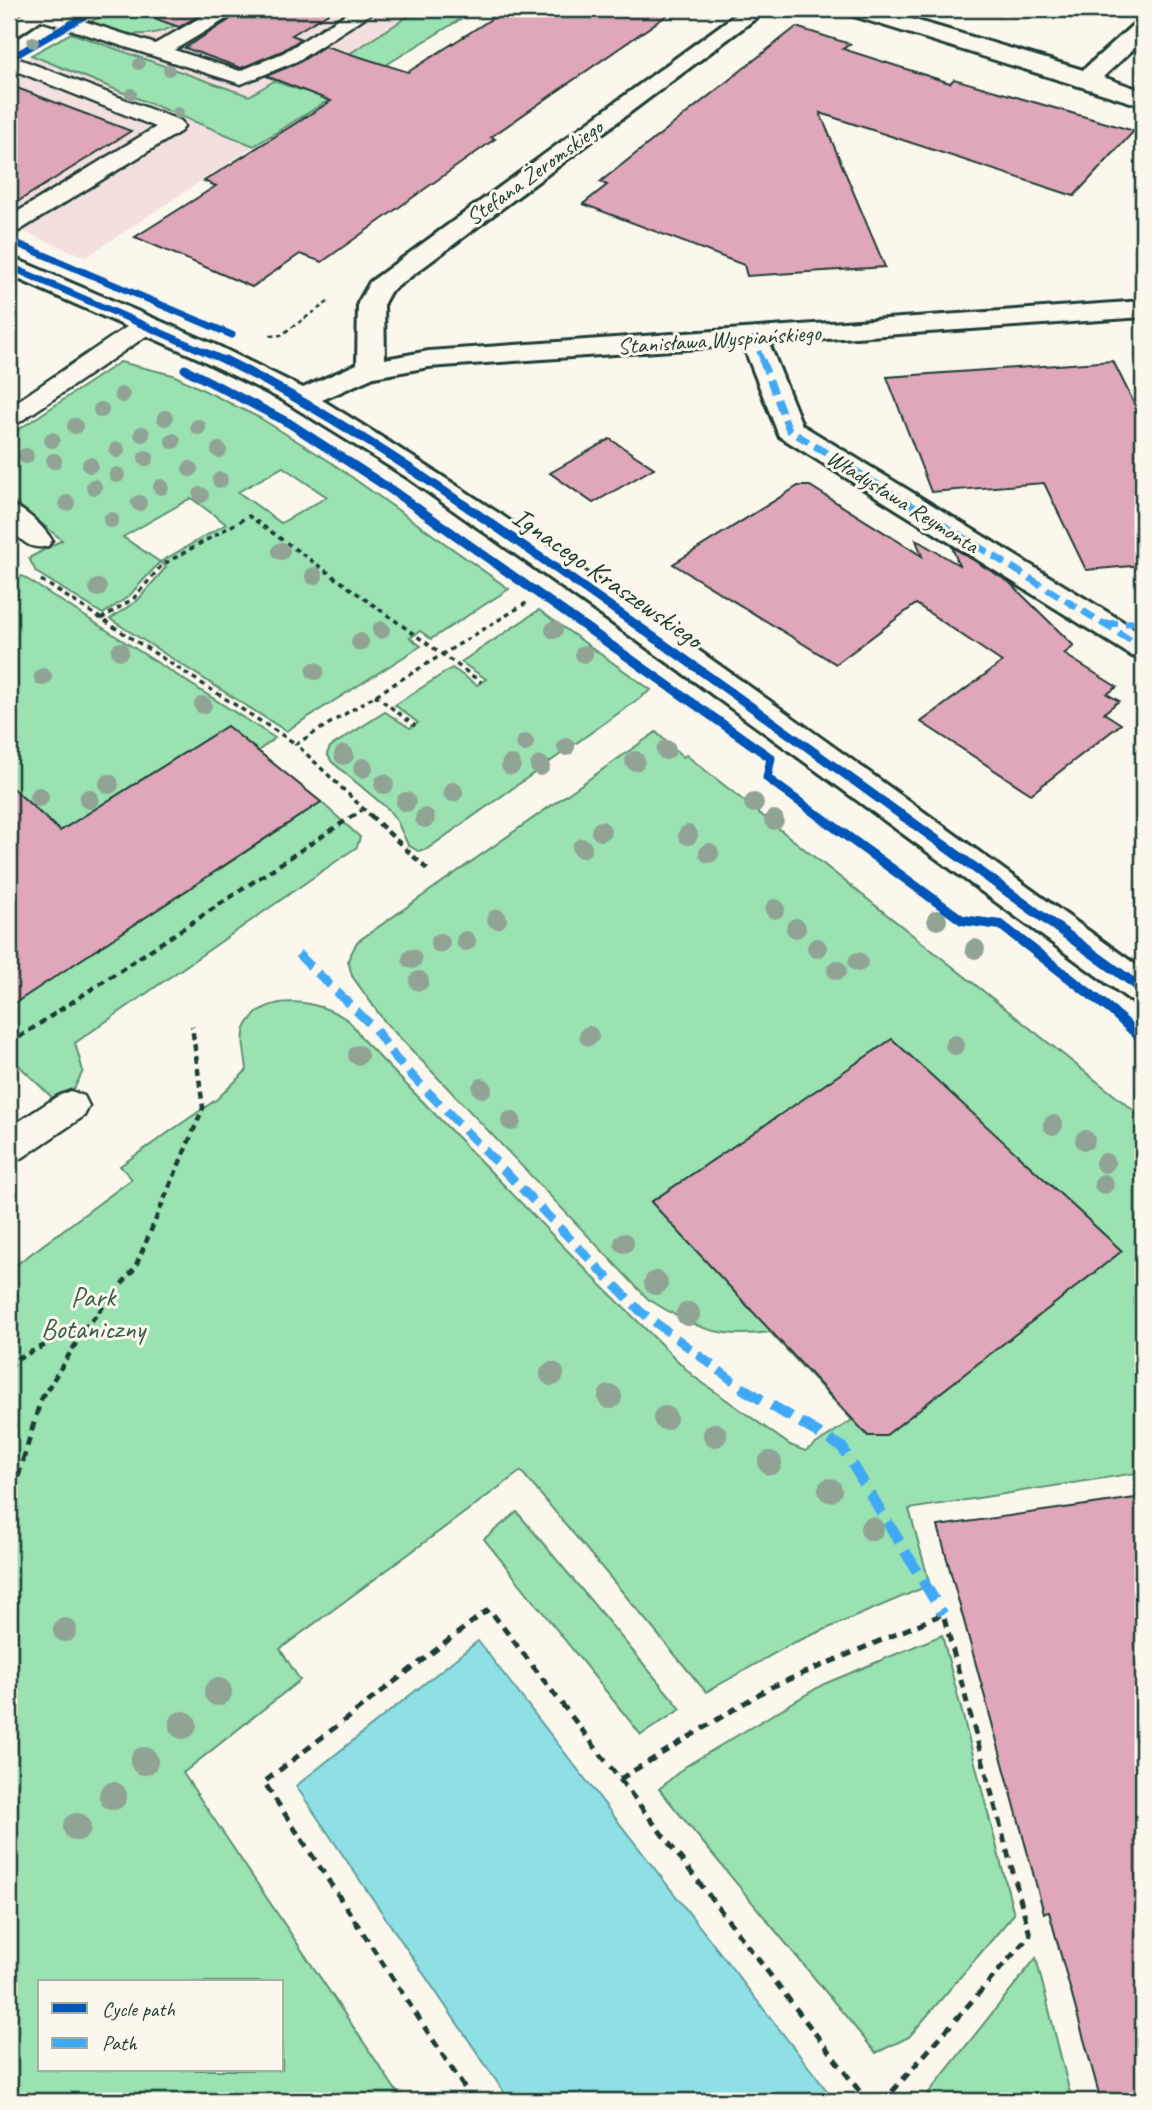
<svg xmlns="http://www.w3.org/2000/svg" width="1152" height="2110" viewBox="0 0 1152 2110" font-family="Caveat,sans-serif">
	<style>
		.built { fill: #f3dfdd }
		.green { fill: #9ae2b1; stroke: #5c9072; stroke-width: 2; fill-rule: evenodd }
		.water { fill: #8ee0e4; stroke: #629f9e; stroke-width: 2 }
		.building { fill: #dfa7b9; stroke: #1f3d34; stroke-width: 2 }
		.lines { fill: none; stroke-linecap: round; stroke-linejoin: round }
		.service-casing { stroke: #1f3d34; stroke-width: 5 }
		.minor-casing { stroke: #1f3d34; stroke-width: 6 }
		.tertiary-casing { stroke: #1f3d34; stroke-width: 6 }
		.path-far3 { stroke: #1f3d34; stroke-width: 2.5; stroke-dasharray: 4.5 3.5; stroke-linecap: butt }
		.path-far2 { stroke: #1f3d34; stroke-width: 3.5; stroke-dasharray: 5 4.5; stroke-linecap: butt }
		.path-far1 { stroke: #1f3d34; stroke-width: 4.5; stroke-dasharray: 7 5; stroke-linecap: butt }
		.path { stroke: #1f3d34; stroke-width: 5; stroke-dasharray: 9 7; stroke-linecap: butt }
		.service { fill: #fbf7ec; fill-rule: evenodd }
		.minor { fill: #fbf7ec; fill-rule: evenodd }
		.tertiary { fill: #fbf7ec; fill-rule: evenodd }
		.quiet-far3 { stroke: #3fa9f5; stroke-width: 5; stroke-dasharray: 11 5; stroke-linecap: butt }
		.quiet-far2 { stroke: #3fa9f5; stroke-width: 7; stroke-dasharray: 14 7; stroke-linecap: butt }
		.quiet-far1 { stroke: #3fa9f5; stroke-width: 9; stroke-dasharray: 18 9; stroke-linecap: butt }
		.quiet { stroke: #3fa9f5; stroke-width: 11; stroke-dasharray: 23 11; stroke-linecap: butt }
		.cycleway-far2-casing { stroke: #fbf7ec; stroke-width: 10 }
		.cycleway-far1-casing { stroke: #fbf7ec; stroke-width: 12 }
		.cycleway-casing { stroke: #fbf7ec; stroke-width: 15 }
		.cycleway-far2 { stroke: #0057b8; stroke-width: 7 }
		.cycleway-far1 { stroke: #0057b8; stroke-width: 9 }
		.cycleway { stroke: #0057b8; stroke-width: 10 }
		.tree { fill: #90a395 }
		.labels { text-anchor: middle; stroke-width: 6; stroke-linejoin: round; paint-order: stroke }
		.far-street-label { font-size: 23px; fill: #1f3d34; stroke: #fbf7ec }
		.street-label { font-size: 28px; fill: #1f3d34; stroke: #fbf7ec }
		.park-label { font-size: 28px; fill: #385e4d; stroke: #fbf7ec }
	</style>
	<rect width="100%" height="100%" fill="#fbf7ec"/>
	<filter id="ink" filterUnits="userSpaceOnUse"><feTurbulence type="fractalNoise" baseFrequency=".0143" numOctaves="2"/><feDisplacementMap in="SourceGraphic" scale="14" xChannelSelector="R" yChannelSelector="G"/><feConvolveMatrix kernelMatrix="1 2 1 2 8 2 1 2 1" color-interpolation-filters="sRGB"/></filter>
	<g filter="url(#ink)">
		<polygon class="built" points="114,9 477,9 254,146 86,257 9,226 9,69"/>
		<g class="green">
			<path d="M 114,9 L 207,9 C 160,36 143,43 90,22 Z"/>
			<polygon points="420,9 477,9 254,146 31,55 71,33 249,96 274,81 300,90 354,56 349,54"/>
			<path d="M 120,362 L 173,375 L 260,418 L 329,461 L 509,589 L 431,639 L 420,631 L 410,638 L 421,646 L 286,731 L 110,619 L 138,600 L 166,567 L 160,562 L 129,596 L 103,614 L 36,572 L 29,558 L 62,540 L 9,497 L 9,436 ZM 283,467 L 327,497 L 281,523 L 238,492 ZM 191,498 L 226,524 L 160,562 L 123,537 Z"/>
			<polygon points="22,576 275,738 258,751 227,727 60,831 9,785 9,586"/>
			<polygon points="539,610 651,690 427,849 418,851 408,845 397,821 388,809 332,762 327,754 330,747 385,712 410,728 418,723 395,705 452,668 477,685 486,679 461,662"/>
			<path d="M 656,732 L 683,757 L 686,755 L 1143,1118 L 1143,1472 L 909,1509 L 930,1585 L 793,1643 L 706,1692 L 521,1471 L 280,1649 L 300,1680 L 183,1773 L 403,2101 L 9,2101 L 9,1270 L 132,1179 L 120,1166 L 217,1099 L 247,1070 C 246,1056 239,1036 248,1023 C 269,991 319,1001 346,1019 C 353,1023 358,1033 363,1040 L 593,1277 L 693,1376 L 790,1445 L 805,1451 L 852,1420 L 770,1332 C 717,1340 692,1326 648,1299 L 385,1022 L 352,976 L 348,960 L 357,942 ZM 778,1116 L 1005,1340 L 771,1121 ZM 40,1982 L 282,1982 L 282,2070 L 40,2070 Z"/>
			<polygon points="321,802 360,837 357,847 75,1043 83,1071 73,1091 59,1104 9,1056 9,1007 214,868 218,870"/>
			<polygon points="517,1512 681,1709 641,1735 484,1539"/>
			<polygon points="942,1635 1014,1914 909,2037 876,2053 659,1789 686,1766 824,1684"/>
			<polygon points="1036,1958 1072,2101 932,2101 927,2095"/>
		</g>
		<polygon class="water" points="478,1641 835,2101 510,2101 296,1786"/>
		<g class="building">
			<polygon points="149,9 210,9 179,27 148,16"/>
			<polygon points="242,9 335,9 292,35 301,39 282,51 241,68 185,48 237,15"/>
			<polygon points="507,9 676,9 491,137 495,139 322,262 300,254 252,287 135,237 216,186 204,181 331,101 266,76 298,63 325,46 408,72"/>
			<polygon points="796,27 850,44 843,49 950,83 954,79 1134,131 1074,196 820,113 885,267 747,276 744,265 583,204 607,185 600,182"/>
			<polygon points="9,85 131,131 9,207"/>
			<polygon points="1113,361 1143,421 1143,565 1086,570 1044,483 931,492 887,377"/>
			<polygon points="610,439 654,468 593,503 550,473"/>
			<polygon points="798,486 810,486 922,556 916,540 959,565 952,547 1009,582 1074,646 1064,654 1117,687 1107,694 1119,701 1104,713 1121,724 1031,794 921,722 1002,662 916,604 836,664 673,564"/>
			<polygon points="227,726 321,802 9,1007 9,785 60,831"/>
			<polygon points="892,1039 1122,1251 885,1436 868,1436 651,1202"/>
			<polygon points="1143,1497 1143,2101 1101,2101 1049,1912 1044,1913 938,1526"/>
		</g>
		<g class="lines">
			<g class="service-casing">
				<g id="service">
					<polygon points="32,9 46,9 155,44 215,9 239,9 236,13 174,50 240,71 283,53 354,9 378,9 297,61 241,84 32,17 29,13"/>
					<polygon points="9,55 181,121 184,126 181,131 17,232 9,234 9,217 156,127 9,68"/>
					<polygon points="146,318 155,320 158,325 155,330 18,423 9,426 9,407 137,320"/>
					<path d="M 9,504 C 25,509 43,526 52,540 L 48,546 C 29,551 22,540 9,528 Z"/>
					<polygon points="71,1091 84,1096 89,1106 84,1116 22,1158 9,1162 9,1128 58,1096"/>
				</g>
			</g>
			<g class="minor-casing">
				<g id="minor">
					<path d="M 743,9 L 768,9 L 390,292 L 384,303 L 385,359 L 429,351 L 1143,301 L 1143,317 L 769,343 L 802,425 L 1143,634 L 1143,659 L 1132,656 L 779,436 L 743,345 L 429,367 L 374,377 L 322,400 C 606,575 873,777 1143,970 L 1143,1005 L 1130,1000 L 698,684 L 408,478 L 281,399 L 198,358 L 9,275 L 9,258 L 18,260 L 218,346 L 303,388 L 357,364 L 358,303 L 370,282 Z"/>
					<polygon points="844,9 878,9 1083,70 1135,23 1143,21 1143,40 1103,77 1143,91 1143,106 847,14"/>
				</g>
			</g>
			<g class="tertiary-casing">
				<polygon id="tertiary" points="31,9 57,9 17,36 9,38 9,22"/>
			</g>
			<polyline class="path-far3" points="270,336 281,335 328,302"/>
			<g class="path-far2">
				<polyline points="41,580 296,744"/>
				<polyline points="9,581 16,574"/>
				<polyline points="101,619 134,598 162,565 249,516 481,682"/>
				<polyline points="375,695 415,726"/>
				<polyline points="352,817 362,810"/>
				<polyline points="372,817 296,744 528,602"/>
			</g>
			<g class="path-far1">
				<polyline points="370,815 430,872"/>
				<polyline points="9,1044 354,815"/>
				<polyline points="9,1368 18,1358 88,1325 135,1268 203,1108 192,1026"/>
				<polyline points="47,1390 87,1326"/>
			</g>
			<g class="path">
				<polyline points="9,1508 41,1399 48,1388"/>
				<polyline points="620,1779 769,1688 943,1614 1030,1935 884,2101"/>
				<polyline points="473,2101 264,1782 489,1609 867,2101"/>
			</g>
			<use href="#service" class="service"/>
			<use href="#minor" class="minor"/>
			<use href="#tertiary" class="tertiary"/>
			<polyline class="quiet-far3" points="753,336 763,362"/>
			<g class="quiet-far2">
				<polyline points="762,360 789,430 1143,648"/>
				<polyline points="1104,624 1143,622"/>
			</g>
			<polyline class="quiet-far1" points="298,954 375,1029 396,1059 640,1311 745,1390"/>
			<polyline class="quiet" points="742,1388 842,1447 943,1614"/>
			<g class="cycleway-far2-casing">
				<g id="cycleway-far2">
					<polyline points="9,59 97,9"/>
					<polyline points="9,240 232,335"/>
					<polyline points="9,266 228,362"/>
				</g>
			</g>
			<g class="cycleway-far1-casing">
				<g id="cycleway-far1">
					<path d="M 225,360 C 341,418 445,491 551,565 C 670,648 787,732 904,817"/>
					<polyline points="185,369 289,423 390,489 771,758 767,778 820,817"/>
				</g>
			</g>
			<g class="cycleway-casing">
				<g id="cycleway">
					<polyline points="818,815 962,920 1001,925 1112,1011 1143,1040"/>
					<polyline points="902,815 1143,990"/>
				</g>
			</g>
			<use href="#cycleway-far2" class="cycleway-far2"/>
			<use href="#cycleway-far1" class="cycleway-far1"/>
			<use href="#cycleway" class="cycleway"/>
		</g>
		<g class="tree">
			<circle cx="33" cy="42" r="6"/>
			<circle cx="139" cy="64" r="6"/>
			<circle cx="169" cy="70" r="6"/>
			<circle cx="131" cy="94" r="6"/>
			<circle cx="178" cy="113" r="6"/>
			<circle cx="122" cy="395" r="8"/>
			<circle cx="101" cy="410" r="8"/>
			<circle cx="165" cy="418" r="8"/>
			<circle cx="75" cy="426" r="8"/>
			<circle cx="198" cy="427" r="8"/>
			<circle cx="142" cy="434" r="8"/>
			<circle cx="52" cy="440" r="8"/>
			<circle cx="173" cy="441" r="8"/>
			<circle cx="117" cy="450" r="8"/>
			<circle cx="219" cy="450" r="8"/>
			<circle cx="26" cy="456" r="8"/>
			<circle cx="146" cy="458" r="8"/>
			<circle cx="54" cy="461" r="8"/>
			<circle cx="90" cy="465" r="8"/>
			<circle cx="190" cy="469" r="8"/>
			<circle cx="117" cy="475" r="8"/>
			<circle cx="220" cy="480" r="8"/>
			<circle cx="94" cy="487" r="8"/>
			<circle cx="161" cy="487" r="8"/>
			<circle cx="201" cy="495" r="8"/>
			<circle cx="67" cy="503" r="8"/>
			<circle cx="139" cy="503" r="8"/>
			<circle cx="111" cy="520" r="8"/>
			<circle cx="281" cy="551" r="9"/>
			<circle cx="314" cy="576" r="9"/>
			<circle cx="98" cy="588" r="9"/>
			<circle cx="381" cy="630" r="9"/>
			<circle cx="554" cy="630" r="9"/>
			<circle cx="360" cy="642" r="9"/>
			<circle cx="120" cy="651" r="9"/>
			<circle cx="584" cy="654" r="9"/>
			<circle cx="315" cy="671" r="9"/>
			<circle cx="43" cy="677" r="9"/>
			<circle cx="203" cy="705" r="9"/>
			<circle cx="525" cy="743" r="9"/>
			<circle cx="566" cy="747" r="9"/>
			<circle cx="666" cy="750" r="10"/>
			<circle cx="344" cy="755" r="10"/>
			<circle cx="635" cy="761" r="10"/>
			<circle cx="511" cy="765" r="10"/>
			<circle cx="540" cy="766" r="10"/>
			<circle cx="363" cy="768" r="10"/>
			<circle cx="109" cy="784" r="10"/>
			<circle cx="384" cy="784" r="10"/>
			<circle cx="453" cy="792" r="10"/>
			<circle cx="39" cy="797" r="10"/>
			<circle cx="89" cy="799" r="10"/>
			<circle cx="406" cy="802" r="10"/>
			<circle cx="754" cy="803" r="10"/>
			<circle cx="425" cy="818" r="10"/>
			<circle cx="774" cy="820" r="10"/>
			<circle cx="601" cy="831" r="10"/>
			<circle cx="688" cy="835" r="10"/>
			<circle cx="582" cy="848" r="10"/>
			<circle cx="709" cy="853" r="10"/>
			<circle cx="775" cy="909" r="10"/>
			<circle cx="497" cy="919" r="10"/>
			<circle cx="937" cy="920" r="10"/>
			<circle cx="796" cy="928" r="10"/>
			<circle cx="466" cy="941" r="10"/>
			<circle cx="440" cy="943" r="10"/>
			<circle cx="817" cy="948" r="10"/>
			<circle cx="975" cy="949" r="10"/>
			<circle cx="412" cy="959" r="10"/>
			<circle cx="858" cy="962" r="10"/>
			<circle cx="837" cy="970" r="10"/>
			<circle cx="419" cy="981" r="10"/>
			<circle cx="589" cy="1036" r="10"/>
			<circle cx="955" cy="1045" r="10"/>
			<circle cx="358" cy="1055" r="10"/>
			<circle cx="482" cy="1088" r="10"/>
			<circle cx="511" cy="1121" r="10"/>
			<circle cx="1053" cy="1125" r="10"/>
			<circle cx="1085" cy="1140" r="10"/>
			<circle cx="1105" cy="1163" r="10"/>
			<circle cx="1104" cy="1184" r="10"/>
			<circle cx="624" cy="1243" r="10"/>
			<circle cx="656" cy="1283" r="12"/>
			<circle cx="688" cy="1314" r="12"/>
			<circle cx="552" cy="1374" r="12"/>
			<circle cx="610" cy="1397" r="12"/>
			<circle cx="665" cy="1418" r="12"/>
			<circle cx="715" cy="1435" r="12"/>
			<circle cx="770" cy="1463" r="12"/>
			<circle cx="830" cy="1490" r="12"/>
			<circle cx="872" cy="1529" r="12"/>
			<circle cx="65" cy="1630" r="12"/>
			<circle cx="218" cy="1692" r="14"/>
			<circle cx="183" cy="1725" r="14"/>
			<circle cx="144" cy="1761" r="14"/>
			<circle cx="113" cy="1796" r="14"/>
			<circle cx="77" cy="1827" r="14"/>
		</g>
	</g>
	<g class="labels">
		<g class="far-street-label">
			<text transform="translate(534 172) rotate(-36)" y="8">Stefana Żeromskiego</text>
			<text transform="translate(719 339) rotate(-4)" y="8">Stanisława Wyspiańskiego</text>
			<text transform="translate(903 501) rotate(32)" y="8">Władysława Reymonta</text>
		</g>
		<g class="street-label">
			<text transform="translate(608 577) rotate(35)" y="10">Ignacego Kraszewskiego</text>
		</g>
		<g class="park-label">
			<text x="93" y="1306">Park<tspan x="93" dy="32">Botaniczny</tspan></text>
		</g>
	</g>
	<rect width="1152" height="2110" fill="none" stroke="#fbf7ec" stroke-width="35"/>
	<rect x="18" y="18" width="1117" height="2075" fill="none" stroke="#1f3d34" stroke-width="2.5" filter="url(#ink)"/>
	<rect x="38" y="1980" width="245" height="91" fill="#fbf7ec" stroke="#a3ada2" stroke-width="2"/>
	<rect x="52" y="2003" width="35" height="10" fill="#0057b8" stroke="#a3ada2" stroke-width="2"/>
	<text x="102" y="2016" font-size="21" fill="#1f3d34">Cycle path</text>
	<rect x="52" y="2038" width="35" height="10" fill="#3fa9f5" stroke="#a3ada2" stroke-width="2"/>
	<text x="102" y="2050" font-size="21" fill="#1f3d34">Path</text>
</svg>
